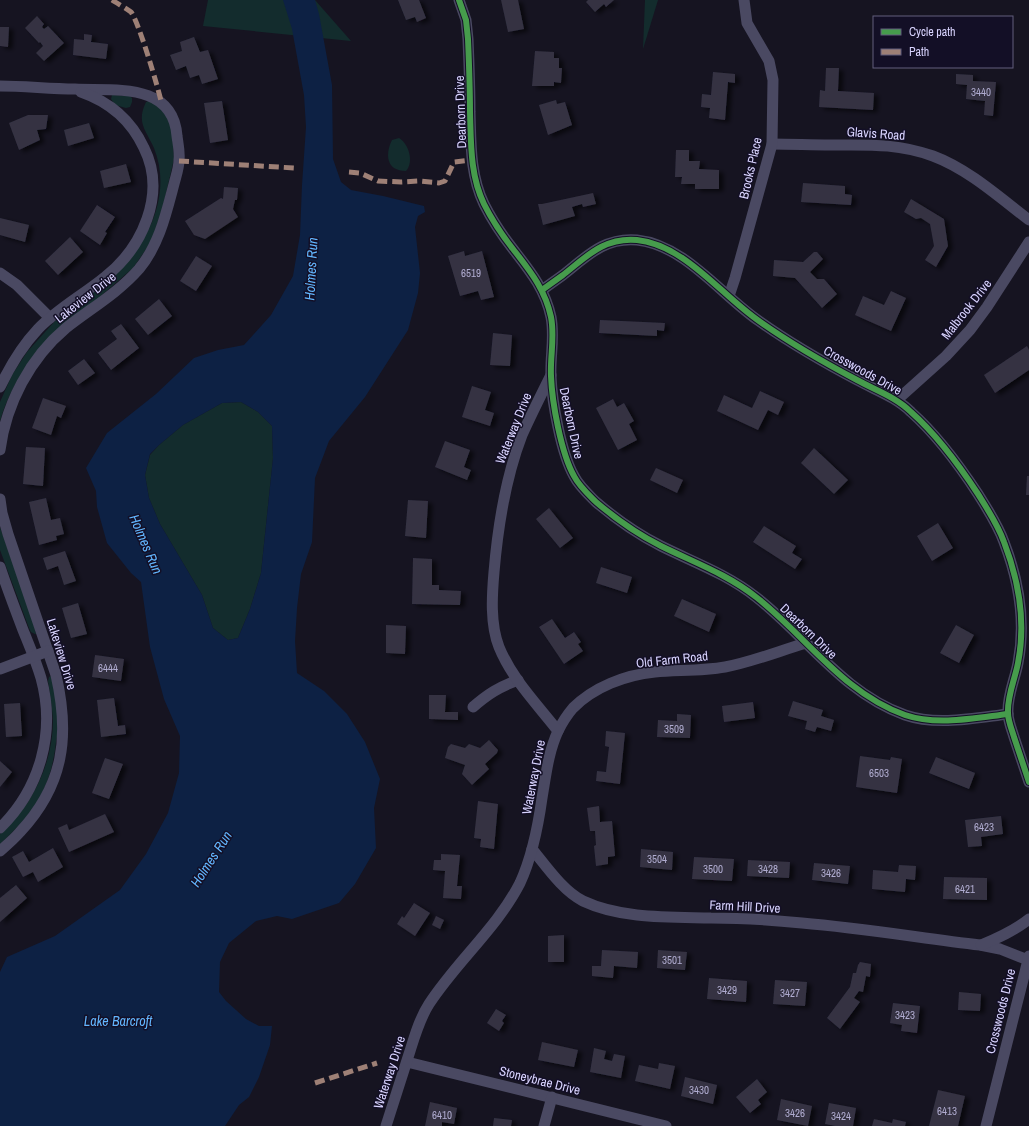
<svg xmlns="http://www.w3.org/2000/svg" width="1029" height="1126" viewBox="0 0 1029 1126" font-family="'Archivo Narrow',sans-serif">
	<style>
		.green { fill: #132c2d }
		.water { fill: #0d2144; fill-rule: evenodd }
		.building { fill: #343243; filter: url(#shadow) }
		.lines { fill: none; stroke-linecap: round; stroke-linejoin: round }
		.minor { stroke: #4a4962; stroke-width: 11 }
		.quiet { stroke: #9e8076; stroke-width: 5; stroke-dasharray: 10 5; stroke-linecap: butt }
		.cycleway-casing { stroke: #130f26; stroke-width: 8 }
		.cycleway { stroke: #469c4c; stroke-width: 6 }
		.labels { text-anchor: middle; stroke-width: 3; stroke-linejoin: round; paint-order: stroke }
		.number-label { font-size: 11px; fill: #b0acd0 }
		.street-label { font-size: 13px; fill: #d9d4ff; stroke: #130f26 }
		.water-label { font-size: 14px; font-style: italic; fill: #62b6ff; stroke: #130f26 }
	</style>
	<defs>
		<filter id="shadow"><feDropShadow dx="4.5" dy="2.5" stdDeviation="2" flood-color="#0009"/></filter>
	</defs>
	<rect width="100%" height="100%" fill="#161421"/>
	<g class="green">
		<polygon points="208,0 315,0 351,41 203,26"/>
		<polygon points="645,0 658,0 643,49"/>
		<polygon points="112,95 130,96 132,98 132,102 130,107 126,108 115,105 111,99"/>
		<path d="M 149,101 L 154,101 L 172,123 L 174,159 L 163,206 L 151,242 L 133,268 L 37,351 C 21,372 7,396 0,421 L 0,402 L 12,375 L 27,352 L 55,321 L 133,255 C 156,224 169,186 154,148 C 146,130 136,123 146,102 Z"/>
		<path d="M 399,138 C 409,144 414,162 406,171 C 386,171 385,154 392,140 Z"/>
		<polygon points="241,402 258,412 272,426 273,458 261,573 250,609 238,638 228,640 213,628 202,595 160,524 149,498 145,475 150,455 159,445 183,425 222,403"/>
		<polygon points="0,527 33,621 36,634 35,634 31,632 29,628 0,550"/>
		<path d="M 51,676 C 54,690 58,704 59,718 C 60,726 57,735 56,742 C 51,788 34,813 0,844 L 0,834 C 32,806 53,764 53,720 C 52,707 50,694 48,681 L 49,677 Z"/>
	</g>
	<path class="water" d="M 283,0 L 315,0 L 319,14 L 332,85 L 333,159 L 341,182 L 351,190 L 383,196 L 424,206 L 425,212 L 418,216 L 415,227 L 420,273 L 418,293 L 408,330 L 365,397 L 329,441 L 315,478 L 312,542 L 301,574 L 297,608 L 295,641 L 297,673 L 324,691 L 347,714 L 365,742 L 380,779 L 374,808 L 376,848 L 355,884 L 339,903 L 292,919 L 277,916 L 256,921 L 229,943 L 220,962 L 219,992 L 226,1001 L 246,1019 L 259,1026 L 272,1026 L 270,1045 L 259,1077 L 249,1097 L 239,1105 L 225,1126 L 0,1126 L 0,972 L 7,957 L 55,936 L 120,890 L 146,854 L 168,813 L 179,773 L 180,736 L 164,699 L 150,647 L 141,582 L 131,573 L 107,543 L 97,507 L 96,491 L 86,468 L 107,433 L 156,394 L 194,358 L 218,350 L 244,345 L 271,315 L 293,276 L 300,235 L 302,185 L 306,127 L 304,95 L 292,29 ZM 241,402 L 258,412 L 272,426 L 273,458 L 261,573 L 250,609 L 238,638 L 228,640 L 213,628 L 202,595 L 160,524 L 149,498 L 145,475 L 150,454 L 159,445 L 183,425 L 222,403 Z"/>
	<g class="building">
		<polygon points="398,0 419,0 426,18 417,22 415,17 406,20"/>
		<polygon points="501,0 518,0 524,29 508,32"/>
		<polygon points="588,0 614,0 606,7 604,4 595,12 586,2"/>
		<polygon points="37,16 44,24 42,27 44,29 48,26 64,43 44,61 36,53 43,46 40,42 39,43 25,28"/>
		<polygon points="0,27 9,27 8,47 0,46"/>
		<polygon points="84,34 92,35 91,42 108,44 106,59 73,55 74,39 84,40"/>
		<polygon points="194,37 200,52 208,50 218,79 202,84 199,75 190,78 186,66 176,70 170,55 182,51 180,42"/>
		<polygon points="535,51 554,52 554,58 559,58 559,68 562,68 561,83 554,82 554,86 532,86"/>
		<polygon points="826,68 839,68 838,91 874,93 873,110 819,107 820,90 825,91"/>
		<polygon points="713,72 735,74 735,83 728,82 725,120 709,118 710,108 701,107 702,94 711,95"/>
		<polygon points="956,74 973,75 973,81 996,82 993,116 984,115 985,101 966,99 967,85 956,84"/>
		<polygon points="556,100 557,104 565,102 572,125 548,135 539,105"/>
		<polygon points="222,101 228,140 210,143 204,103"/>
		<polygon points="28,115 48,115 46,129 37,130 40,140 19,150 9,123"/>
		<polygon points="89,123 94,138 68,146 64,130"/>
		<polygon points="676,150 689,150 689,161 700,161 699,169 719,170 719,189 695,189 695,184 681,184 682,177 675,177"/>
		<polygon points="126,164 131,182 104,188 100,171"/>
		<polygon points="803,183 845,186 845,194 852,195 851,205 801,202"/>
		<polygon points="224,187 238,188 237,200 235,200 233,209 238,217 205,239 194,235 185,221 221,198 223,199"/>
		<polygon points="593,193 596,204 583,207 582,204 572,207 575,216 543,225 538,204 542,204"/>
		<polygon points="911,199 944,219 948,246 936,267 925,260 934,246 930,224 921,218 916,219 904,212"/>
		<polygon points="97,205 115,217 105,232 107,233 100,245 80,231"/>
		<polygon points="0,218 29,225 25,242 0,235"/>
		<polygon points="70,237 83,252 58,275 45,261"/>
		<polygon points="464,251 465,256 482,251 494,297 481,300 478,291 460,296 448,256"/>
		<polygon points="814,252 817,252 823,259 810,272 817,279 824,279 837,294 822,308 795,278 773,276 774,260 803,262"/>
		<polygon points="196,256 212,266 196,291 180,281"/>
		<polygon points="891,291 906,298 891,331 855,315 863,296 884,305"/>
		<polygon points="159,299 172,316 148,335 135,319"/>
		<polygon points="600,320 665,323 664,331 657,330 657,336 599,333"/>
		<polygon points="121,324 139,348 111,370 98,353 117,339 111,331"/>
		<polygon points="493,333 512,335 510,366 490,365"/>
		<polygon points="1027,346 1029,350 1029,370 995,393 984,375"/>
		<polygon points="84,359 95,373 78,385 68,371"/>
		<polygon points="472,386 491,392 485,410 494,413 490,426 462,417"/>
		<polygon points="760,391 784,402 778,415 768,410 758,430 717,411 724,395 752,408"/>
		<polygon points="43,398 66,406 61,418 57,416 51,435 32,428"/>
		<polygon points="613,399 617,407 624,403 634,421 629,424 637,440 618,450 596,408"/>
		<polygon points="445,441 470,450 464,467 471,470 467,480 435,467"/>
		<polygon points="26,447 45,448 43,486 23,484"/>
		<polygon points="814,448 848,480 834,494 801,463"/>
		<polygon points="656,468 683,480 677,493 650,480"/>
		<polygon points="1027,476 1029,476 1029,495 1026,495"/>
		<polygon points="46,498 51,520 60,518 64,534 56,536 57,540 39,545 29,502"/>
		<polygon points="408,500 428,501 426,538 405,536"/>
		<polygon points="549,508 573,538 560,548 536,519"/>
		<polygon points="938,523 953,548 932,561 917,536"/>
		<polygon points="764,526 796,546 792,553 802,559 795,569 753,542"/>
		<polygon points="65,551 76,581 64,585 58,566 47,570 43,558"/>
		<polygon points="413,558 432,559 432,585 439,585 439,590 461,591 460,605 412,604"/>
		<polygon points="601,567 632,577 627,593 596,583"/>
		<polygon points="682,599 716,614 709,632 674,616"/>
		<polygon points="78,603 87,634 71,638 62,608"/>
		<polygon points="552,619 565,638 574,632 581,642 578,644 583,651 564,664 539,627"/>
		<polygon points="386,625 406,626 405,654 386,653"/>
		<polygon points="956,625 974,635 959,663 940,653"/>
		<polygon points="95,655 124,659 121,681 92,677"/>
		<polygon points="429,695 446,695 445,712 458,712 458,720 429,719"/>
		<polygon points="114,698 118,726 125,725 126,734 101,737 97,700"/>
		<polygon points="793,701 823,710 821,716 834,720 831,731 817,727 815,732 805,729 807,721 788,716"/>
		<polygon points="753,702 755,718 724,722 722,706"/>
		<polygon points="20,703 22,736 6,737 4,704"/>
		<polygon points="677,714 691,715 690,738 657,737 658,720 677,721"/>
		<polygon points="606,731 625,733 620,784 596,781 597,771 606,772 609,747 605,746"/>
		<polygon points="489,740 498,750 497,753 485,764 489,769 472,785 462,774 465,765 445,758 448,747 451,744 465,748 469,744 480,748"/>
		<polygon points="860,756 890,760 891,757 902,759 897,793 856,787"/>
		<polygon points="936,757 975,773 969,789 929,773"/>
		<polygon points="105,758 123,764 109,799 92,793"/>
		<polygon points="0,761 12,772 0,787"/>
		<polygon points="478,801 498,804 494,849 480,847 481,839 474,838"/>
		<polygon points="599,806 600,822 612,821 615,856 608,857 608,864 596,866 594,846 596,845 595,831 590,831 587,808"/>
		<polygon points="105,814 114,832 69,852 58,828 67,824 69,830"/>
		<polygon points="1001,816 1003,834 981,837 982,846 968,847 965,820"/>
		<polygon points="53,848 63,867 38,882 33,872 23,877 12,857 23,851 29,862"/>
		<polygon points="641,849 673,852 672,870 640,867"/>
		<polygon points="441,854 460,855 457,886 462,886 461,899 443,898 445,871 433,870 434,860 441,860"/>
		<polygon points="694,857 734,859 732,881 692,879"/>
		<polygon points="748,860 790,862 789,878 747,876"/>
		<polygon points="814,863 850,866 848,884 812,880"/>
		<polygon points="899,865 916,866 915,880 906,879 905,892 872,889 873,870 898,872"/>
		<polygon points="944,877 987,878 987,900 943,899"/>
		<polygon points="16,885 27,898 0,922 0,898"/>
		<polygon points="414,903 430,913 415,936 397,924 402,916 404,918"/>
		<polygon points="436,916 444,920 440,929 432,925"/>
		<polygon points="564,935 564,962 548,962 548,936"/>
		<polygon points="602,950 638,952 637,968 614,966 613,978 592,976 592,966 601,966"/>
		<polygon points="658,950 687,952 685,970 657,968"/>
		<polygon points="860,962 871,964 870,977 866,976 863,992 859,991 854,998 860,1002 840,1029 827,1018 850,987 853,973 856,973 858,965"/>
		<polygon points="709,978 747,981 746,1002 707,999"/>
		<polygon points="775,980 807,982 805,1006 773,1004"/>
		<polygon points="959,992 981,994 980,1011 958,1010"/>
		<polygon points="893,1003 920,1006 917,1033 901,1031 902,1025 890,1023"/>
		<polygon points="496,1009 506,1015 502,1021 504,1023 499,1031 487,1023"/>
		<polygon points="542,1042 578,1050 574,1067 538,1060"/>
		<polygon points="594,1048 606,1051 604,1059 612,1061 614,1054 625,1056 621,1078 590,1072"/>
		<polygon points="659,1063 675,1066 670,1089 635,1081 639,1065 658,1069"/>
		<polygon points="685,1077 717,1085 713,1104 681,1096"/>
		<polygon points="757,1079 767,1092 758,1100 761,1104 750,1113 736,1097"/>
		<polygon points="938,1090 965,1096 958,1126 929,1126"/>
		<polygon points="781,1099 812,1106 808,1126 777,1120"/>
		<polygon points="430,1102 457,1108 454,1124 442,1122 442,1126 425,1126"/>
		<polygon points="829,1103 856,1108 853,1126 835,1126 825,1124"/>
		<polygon points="494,1118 512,1120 511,1126 493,1126"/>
		<polygon points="874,1119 892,1123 893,1119 906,1122 905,1126 872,1126"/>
	</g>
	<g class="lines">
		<g class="minor">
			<path d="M 459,0 L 466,20 L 468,39 C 469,63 470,88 470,112 C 471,143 470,175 484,204 C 492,220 502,235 513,249 C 530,271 545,289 551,317 C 555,337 550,356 551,376 C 552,402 561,453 574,476 C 579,486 588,494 596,502 C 616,519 637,534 661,546 C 693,562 727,574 756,597 C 806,636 843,693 905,715 C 937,726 975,718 1008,714"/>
			<path d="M 0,86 C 25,86 50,89 75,89 C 115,91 173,82 177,136 C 178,144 180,152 179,160 C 179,168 176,176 174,184 C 166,214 159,245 139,269 C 118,293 90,309 66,328 C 30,358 6,404 0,450"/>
			<path d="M 772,144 C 792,144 811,145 830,145 C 867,145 897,143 933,156 C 968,169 999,197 1029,220"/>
			<polyline points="0,273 17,285 50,318"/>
			<path d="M 542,290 C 549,285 556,280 563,275 C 586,257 604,237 637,240 C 685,245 721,295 759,321 C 790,343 823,362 857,380 C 875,390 896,397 911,412 C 937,435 959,465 978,494 C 988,510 998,525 1004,542 C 1019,581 1026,622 1018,663 C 1015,679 1007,696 1008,713 C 1008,721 1012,730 1014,737 C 1019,752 1024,767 1029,782"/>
			<polyline points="729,296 735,278 772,144 773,80 769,61 747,23 744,0"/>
			<path d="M 0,387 C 10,366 22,346 38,329 C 57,309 83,295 105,277 C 142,248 167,194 144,148 C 131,120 110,102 81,92"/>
			<polyline points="897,400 946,356 970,330 987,307 1029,242"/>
			<path d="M 0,499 L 2,513 L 8,534 L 56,675 C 70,736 64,785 20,832 C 14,839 7,845 0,851"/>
			<path d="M 0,567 C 7,588 15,609 23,630 C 29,645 36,661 41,678 C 56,732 40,789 0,828"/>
			<polyline points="0,669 48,651"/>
			<path d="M 473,707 C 488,694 499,687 518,680"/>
			<path d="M 558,731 C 562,723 567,715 573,708 C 594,687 625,675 655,672 C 678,670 702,671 725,667 C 752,662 779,651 806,643"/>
			<path d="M 532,849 C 546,866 563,891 583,901 C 621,919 670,917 711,918 C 741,918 772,920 802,923 C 862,928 921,938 980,945 L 1000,949 L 1028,960"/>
			<path d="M 981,945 C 998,938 1014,931 1029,919"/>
			<polyline points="407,1062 666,1126"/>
			<path d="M 386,1126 C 394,1101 402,1076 410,1051 C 415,1035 420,1018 429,1004 C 457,961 497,928 520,883 C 532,857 538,827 542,798 C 546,775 548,753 558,731 C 537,704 512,679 499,647 C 490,624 492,595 494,572 C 498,525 505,479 522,435 C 531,415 541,395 551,375"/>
			<polyline points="544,1126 552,1097"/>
			<polyline points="986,1126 1029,956"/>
		</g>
		<g class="quiet">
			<path d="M 112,0 C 118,4 126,8 131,12 C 138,20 158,87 161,101"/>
			<polyline points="179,161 294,168"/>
			<polyline points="349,172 360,173 378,181 401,182 419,181 439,183 445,181 454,162 472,160"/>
			<polyline points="315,1083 377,1063"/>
		</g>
		<g class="cycleway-casing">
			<g id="cycleway">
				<path d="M 459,0 L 466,20 L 468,39 C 469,63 470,88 470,112 C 471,143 470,175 484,204 C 492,220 502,235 513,249 C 530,271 545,289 551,317 C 555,337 550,356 551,376 C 552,402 561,453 574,476 C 579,486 588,494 596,502 C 616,519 637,534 661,546 C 693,562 727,574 756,597 C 806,636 843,693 905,715 C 937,726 975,718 1008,714"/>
				<path d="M 542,290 C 549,285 556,280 563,275 C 586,257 604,237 637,240 C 685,245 721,295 759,321 C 790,343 823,362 857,380 C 875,390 896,397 911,412 C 937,435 959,465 978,494 C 988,510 998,525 1004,542 C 1019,581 1026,622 1018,663 C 1015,679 1007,696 1008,713 C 1008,721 1012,730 1014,737 C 1019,752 1024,767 1029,782"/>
			</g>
		</g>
		<use href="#cycleway" class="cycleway"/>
	</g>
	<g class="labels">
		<g class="number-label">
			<text x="981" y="96">3440</text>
			<text x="471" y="277">6519</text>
			<text x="108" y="672">6444</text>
			<text x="674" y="733">3509</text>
			<text x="879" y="777">6503</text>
			<text x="984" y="831">6423</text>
			<text x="657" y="863">3504</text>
			<text x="713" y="873">3500</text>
			<text x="768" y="873">3428</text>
			<text x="831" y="877">3426</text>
			<text x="965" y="893">6421</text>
			<text x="672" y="964">3501</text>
			<text x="727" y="994">3429</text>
			<text x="790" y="997">3427</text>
			<text x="905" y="1019">3423</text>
			<text x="699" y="1094">3430</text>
			<text x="947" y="1115">6413</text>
			<text x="795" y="1117">3426</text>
			<text x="442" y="1119">6410</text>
			<text x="841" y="1120">3424</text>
		</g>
		<g class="street-label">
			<text transform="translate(460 112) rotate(-92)" y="5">Dearborn Drive</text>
			<text transform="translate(876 133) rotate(4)" y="5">Glavis Road</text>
			<text transform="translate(750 168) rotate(-77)" y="5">Brooks Place</text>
			<text transform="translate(85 297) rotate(-38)" y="5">Lakeview Drive</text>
			<text transform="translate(966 309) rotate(-52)" y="5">Malbrook Drive</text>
			<text transform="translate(863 370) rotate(29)" y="5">Crosswoods Drive</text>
			<text transform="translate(572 423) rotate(78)" y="5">Dearborn Drive</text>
			<text transform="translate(513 428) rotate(-68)" y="5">Waterway Drive</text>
			<text transform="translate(809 631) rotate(44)" y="5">Dearborn Drive</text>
			<text transform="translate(62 654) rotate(73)" y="5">Lakeview Drive</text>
			<text transform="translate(672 659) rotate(-6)" y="5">Old Farm Road</text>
			<text transform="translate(533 777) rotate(-79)" y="5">Waterway Drive</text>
			<text transform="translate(745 906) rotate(3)" y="5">Farm Hill Drive</text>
			<text transform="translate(1000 1011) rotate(-76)" y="5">Crosswoods Drive</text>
			<text transform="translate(389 1072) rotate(-72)" y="5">Waterway Drive</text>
			<text transform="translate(540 1080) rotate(14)" y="5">Stoneybrae Drive</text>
		</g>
		<g class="water-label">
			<text transform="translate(311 269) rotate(-87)" y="5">Holmes Run</text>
			<text transform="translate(146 544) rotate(67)" y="5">Holmes Run</text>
			<text transform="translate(211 859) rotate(-57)" y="5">Holmes Run</text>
			<text x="118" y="1026">Lake Barcroft</text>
		</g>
	</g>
	<rect x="873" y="16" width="140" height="52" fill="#130f26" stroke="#625e7d"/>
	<rect x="881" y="29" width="20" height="6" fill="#469c4c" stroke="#625e7d"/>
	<text x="909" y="36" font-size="12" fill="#d9d4ff">Cycle path</text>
	<rect x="881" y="49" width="20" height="6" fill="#9e8076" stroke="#625e7d"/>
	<text x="909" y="56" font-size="12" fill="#d9d4ff">Path</text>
</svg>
